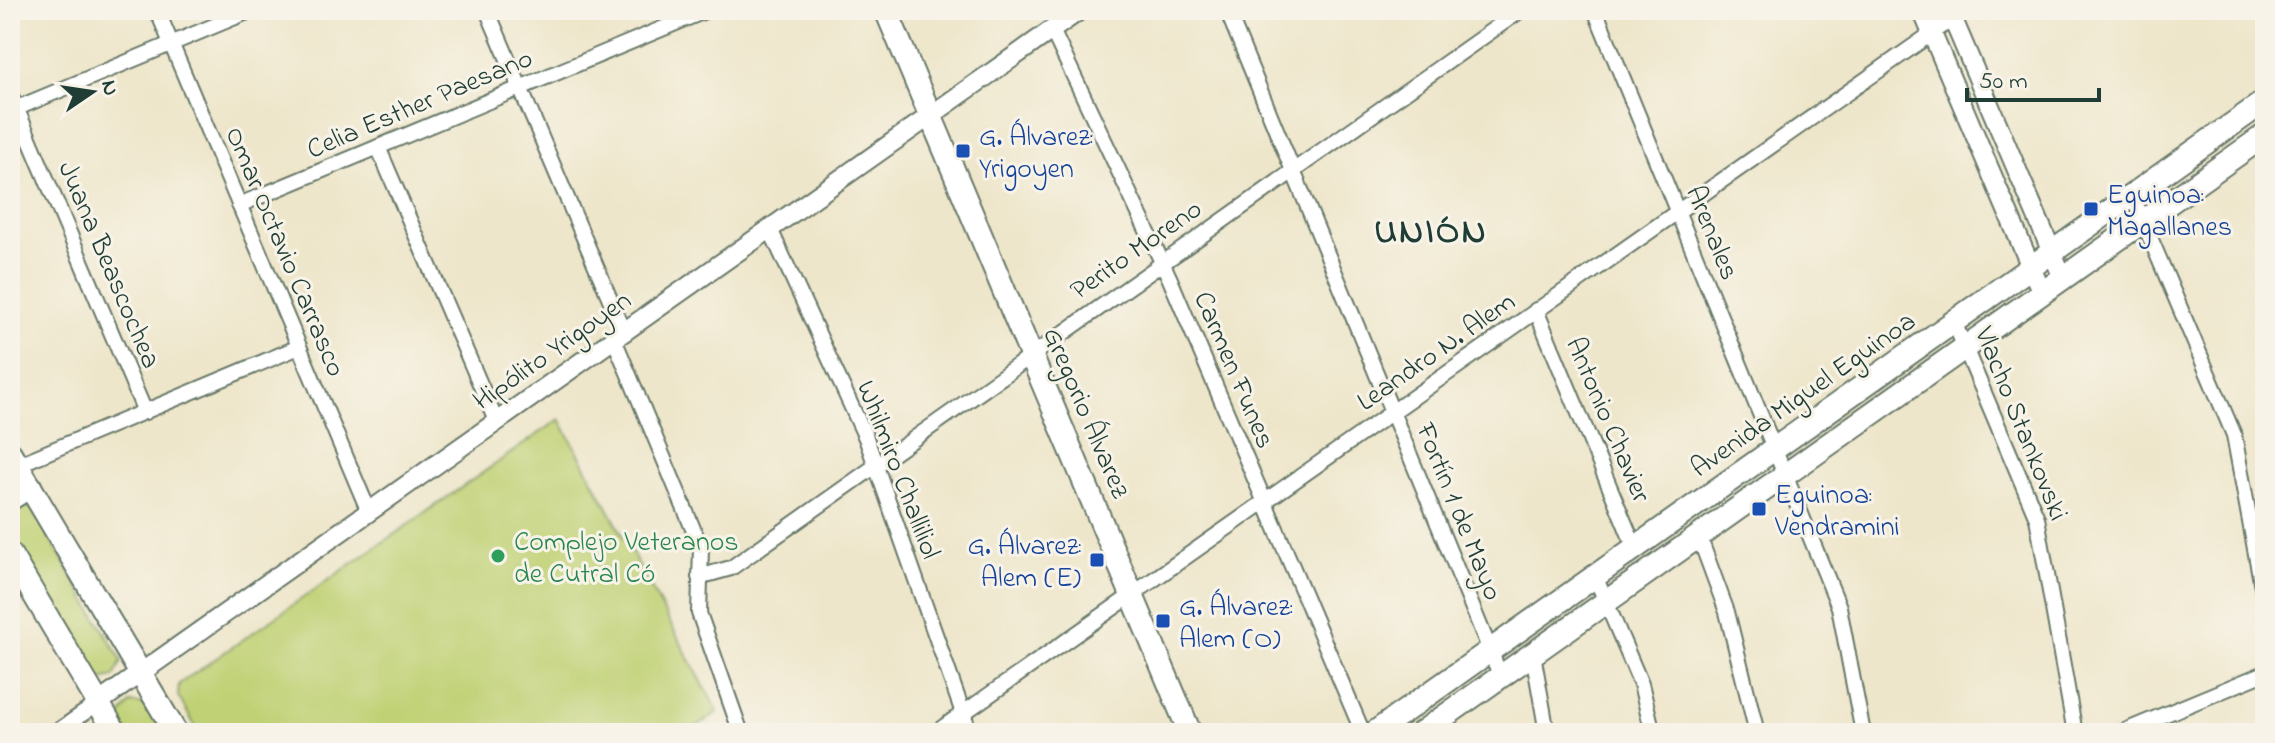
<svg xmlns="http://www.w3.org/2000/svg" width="2275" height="743" viewBox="0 0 2275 743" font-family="'Indie Flower',sans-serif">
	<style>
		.green { fill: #c0d174; stroke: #708754; stroke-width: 2 }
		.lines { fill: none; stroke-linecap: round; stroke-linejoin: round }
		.minor-casing { stroke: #677868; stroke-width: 18 }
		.tertiary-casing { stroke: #677868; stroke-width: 22 }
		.secondary-casing { stroke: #677868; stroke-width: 26 }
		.minor { stroke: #fff; stroke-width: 14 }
		.tertiary { stroke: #fff; stroke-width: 18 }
		.secondary { stroke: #fff; stroke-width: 22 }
		.transit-dot { fill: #1a4fb4; stroke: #f7f3e8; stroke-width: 3 }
		.leisure-dot { fill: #2e9e5b; stroke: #f7f3e8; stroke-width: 3 }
		.labels { text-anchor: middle; stroke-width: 6; stroke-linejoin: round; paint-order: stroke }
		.street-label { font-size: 28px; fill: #1f3d34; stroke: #f7f3e8 }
		.transit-label { font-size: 28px; fill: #164399; stroke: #f7f3e8; text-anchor: start }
		.leisure-label { font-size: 28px; fill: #27864d; stroke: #f7f3e8; text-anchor: start }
		.district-label { font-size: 36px; font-weight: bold; letter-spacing: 2px; fill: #1f3d34; stroke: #f7f3e8 }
	</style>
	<rect width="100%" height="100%" fill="#f7f3e8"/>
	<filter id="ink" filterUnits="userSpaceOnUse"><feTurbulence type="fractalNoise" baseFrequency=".0125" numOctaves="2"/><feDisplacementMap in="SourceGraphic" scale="16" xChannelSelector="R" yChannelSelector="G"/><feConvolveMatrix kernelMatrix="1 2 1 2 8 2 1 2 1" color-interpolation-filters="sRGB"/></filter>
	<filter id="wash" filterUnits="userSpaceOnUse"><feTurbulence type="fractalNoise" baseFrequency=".006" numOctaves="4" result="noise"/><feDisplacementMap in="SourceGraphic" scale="32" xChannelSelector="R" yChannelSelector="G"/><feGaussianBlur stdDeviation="1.8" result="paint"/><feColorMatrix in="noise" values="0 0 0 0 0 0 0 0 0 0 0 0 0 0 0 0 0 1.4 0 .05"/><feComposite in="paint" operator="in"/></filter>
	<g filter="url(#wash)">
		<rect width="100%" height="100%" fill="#eee6ca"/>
		<g class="green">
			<polygon points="560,419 718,712 687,733 199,733 178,696 179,684"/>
			<polygon points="21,505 32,508 122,661 114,677 102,680 87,669 10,539 10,509"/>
			<polygon points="131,703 148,705 167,733 124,733 120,716"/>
		</g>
	</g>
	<g filter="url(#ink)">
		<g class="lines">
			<g class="minor-casing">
				<g id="minor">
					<polyline points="157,10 369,512"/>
					<polyline points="487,10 624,332"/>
					<polyline points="1227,10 1501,677"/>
					<polyline points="1595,10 1839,607 1863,733"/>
					<polyline points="1052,30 1169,277 1363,733"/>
					<polyline points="10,93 145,412"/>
					<polyline points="10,111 252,10"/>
					<polyline points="378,147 496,421"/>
					<polyline points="2132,195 2234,435 2265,603"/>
					<polyline points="239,205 707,10"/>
					<polyline points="770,229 866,438 970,733"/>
					<polyline points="1536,310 1635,548"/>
					<polyline points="1954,322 2037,518 2075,733"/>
					<polyline points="614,339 701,548 699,613 741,733"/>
					<polyline points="17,465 299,347"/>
					<polyline points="1699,536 1727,612 1757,733"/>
					<polyline points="1595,576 1641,684 1653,733"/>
					<polyline points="699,577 731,568 1521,10"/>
					<polyline points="1533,654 1547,733"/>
					<polyline points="55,733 98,703"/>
					<polyline points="935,733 1965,10"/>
					<polyline points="2120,733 2265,673"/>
				</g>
			</g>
			<g class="tertiary-casing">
				<g id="tertiary">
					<polyline points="1922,10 2042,293"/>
					<polyline points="1949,10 2063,278"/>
					<polyline points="98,703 1080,10"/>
				</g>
			</g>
			<g class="secondary-casing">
				<g id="secondary">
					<polyline points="886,10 1190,733"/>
					<polyline points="10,453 176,733"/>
					<polyline points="10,499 30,486"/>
					<polyline points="10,554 116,733"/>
					<polyline points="1374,733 2265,101"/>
					<polyline points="1421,733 2265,135"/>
				</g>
			</g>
			<use href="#minor" class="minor"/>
			<use href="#tertiary" class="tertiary"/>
			<use href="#secondary" class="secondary"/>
		</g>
	</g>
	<g class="transit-dot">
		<rect x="955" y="143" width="16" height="16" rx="4"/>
		<rect x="2083" y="201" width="16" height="16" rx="4"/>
		<rect x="1751" y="501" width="16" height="16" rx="4"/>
		<rect x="1089" y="552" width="16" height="16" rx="4"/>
		<rect x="1155" y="613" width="16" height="16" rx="4"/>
	</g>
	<circle class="leisure-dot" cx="498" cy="556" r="8"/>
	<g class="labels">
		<g class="street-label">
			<text transform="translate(419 102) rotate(-23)" y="10">Celia Esther Paesano</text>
			<text transform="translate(1714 232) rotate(68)" y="10">Arenales</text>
			<text transform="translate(1135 248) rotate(-35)" y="10">Perito Moreno</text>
			<text transform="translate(287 251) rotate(67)" y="10">Omar Octavio Carrasco</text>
			<text transform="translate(111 264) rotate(67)" y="10">Juana Beascochea</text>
			<text transform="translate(551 349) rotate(-35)" y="10">Hipólito Yrigoyen</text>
			<text transform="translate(1435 350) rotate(-35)" y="10">Leandro N. Alem</text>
			<text transform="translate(1236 369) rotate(67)" y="10">Carmen Funes</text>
			<text transform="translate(1802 393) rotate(-35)" y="10">Avenida Miguel Eguinoa</text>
			<text transform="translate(1088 412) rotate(67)" y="10">Gregorio Álvarez</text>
			<text transform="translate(1610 419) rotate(67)" y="10">Antonio Chavier</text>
			<text transform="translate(2023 423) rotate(68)" y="10">Vlacho Stankovski</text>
			<text transform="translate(900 469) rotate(69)" y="10">Whilmiro Challiliol</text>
			<text transform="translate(1461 511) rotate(68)" y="10">Fortín 1 de Mayo</text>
		</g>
		<g class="transit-label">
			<text x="979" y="145">G. Álvarez:<tspan x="979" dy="32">Yrigoyen</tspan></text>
			<text x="2107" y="203">Eguinoa:<tspan x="2107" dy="32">Magallanes</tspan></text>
			<text x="1775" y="503">Eguinoa:<tspan x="1775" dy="32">Vendramini</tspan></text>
			<text x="1081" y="554" text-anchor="end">G. Álvarez:<tspan x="1081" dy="32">Alem (E)</tspan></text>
			<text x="1179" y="615">G. Álvarez:<tspan x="1179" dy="32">Alem (O)</tspan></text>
		</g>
		<g class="leisure-label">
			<text x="514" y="550">Complejo Veteranos<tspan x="514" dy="32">de Cutral Có</tspan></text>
		</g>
		<g class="district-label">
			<text x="1431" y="242">UNIÓN</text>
		</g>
	</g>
	<rect width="2275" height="743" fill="none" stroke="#f7f3e8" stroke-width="40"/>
	<g transform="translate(92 92) rotate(77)" stroke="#f7f3e8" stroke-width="6" paint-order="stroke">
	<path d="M0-6L14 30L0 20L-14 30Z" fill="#1f3d34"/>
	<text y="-12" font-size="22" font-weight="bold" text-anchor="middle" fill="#1f3d34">N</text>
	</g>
	<path d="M1967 88v12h132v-12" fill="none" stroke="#1f3d34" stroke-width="4"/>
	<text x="1979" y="88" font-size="24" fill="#1f3d34" stroke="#f7f3e8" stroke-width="6" paint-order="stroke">50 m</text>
</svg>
